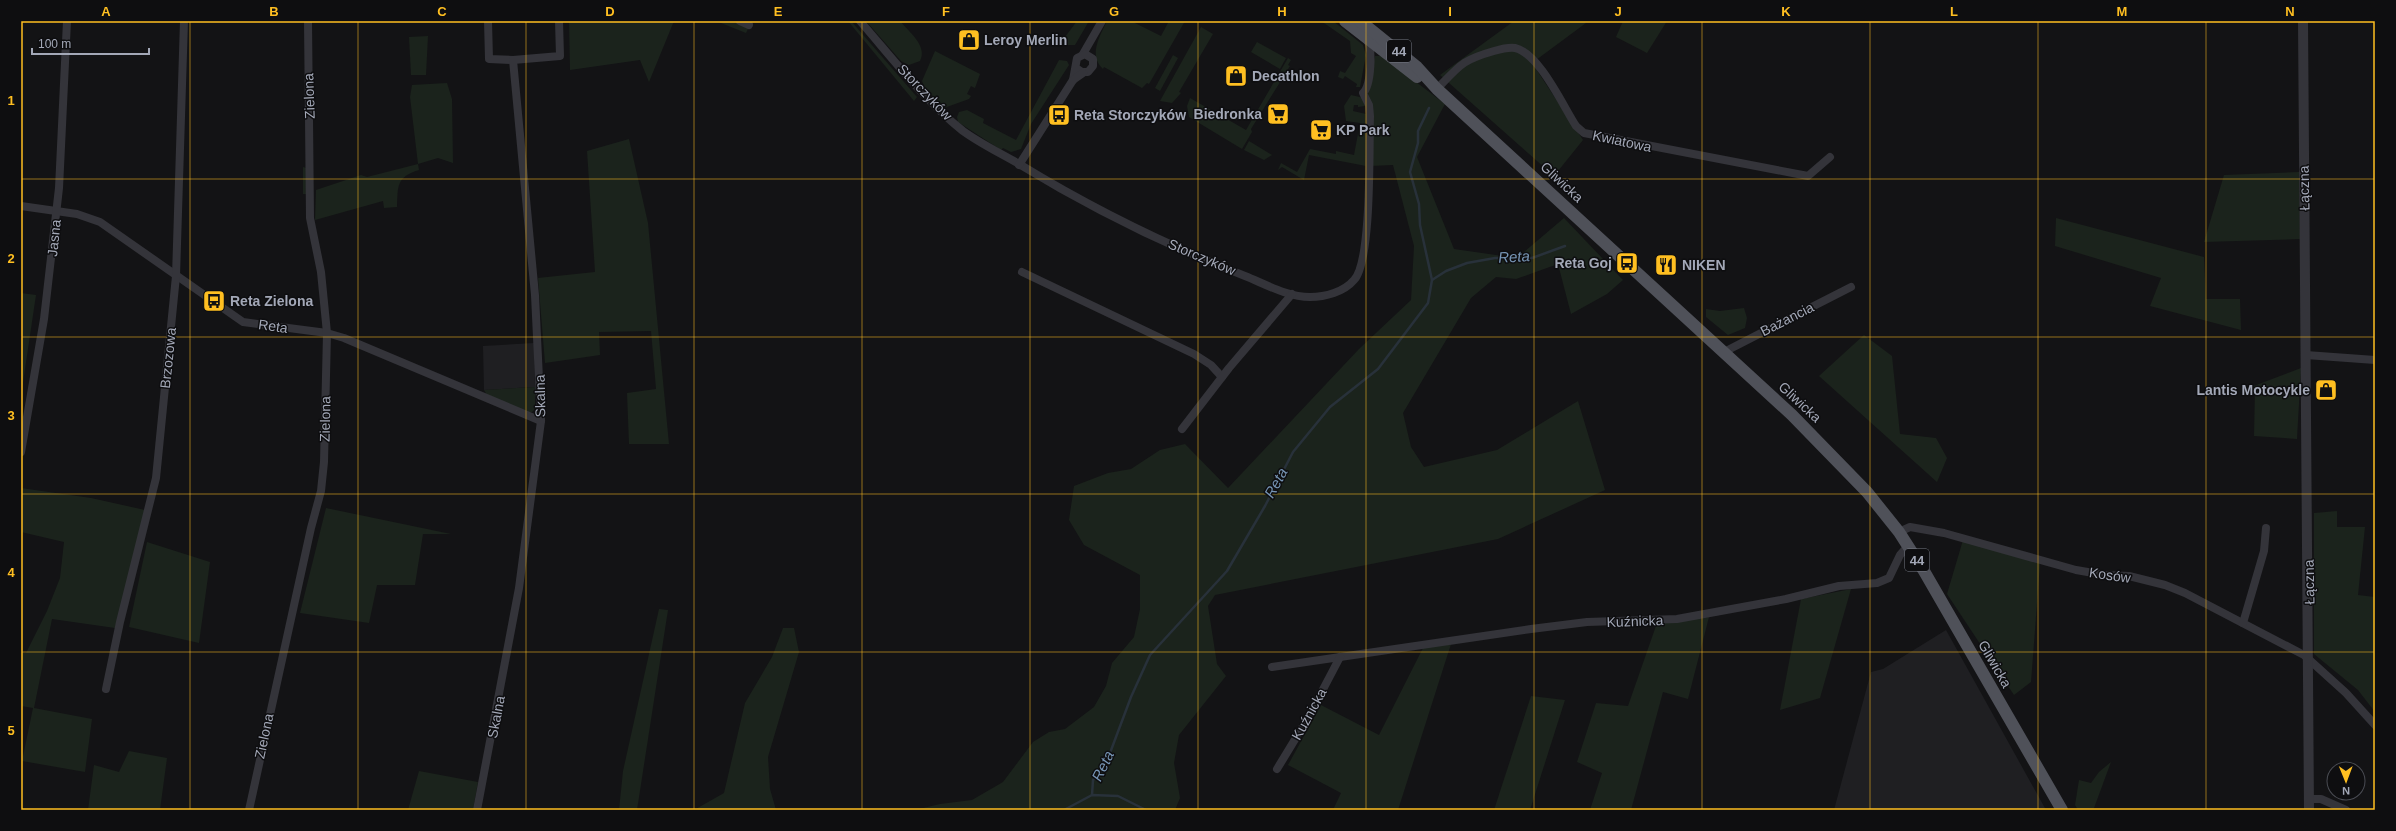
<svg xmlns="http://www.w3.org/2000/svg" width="2396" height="831" viewBox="0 0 2396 831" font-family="Helvetica,sans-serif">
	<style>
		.built { fill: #1f1f22 }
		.green { fill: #1b231c }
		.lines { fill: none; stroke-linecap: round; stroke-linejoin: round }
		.stream { stroke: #28313a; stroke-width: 2.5 }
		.minor { stroke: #34343a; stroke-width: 8 }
		.tertiary { stroke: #34343a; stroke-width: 10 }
		.primary { stroke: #4f5159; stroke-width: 12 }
		.grid { fill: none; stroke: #ffbf21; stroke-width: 1; stroke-opacity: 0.55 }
		.labels { text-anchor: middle; stroke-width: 3; stroke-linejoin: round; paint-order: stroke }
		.shield { fill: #0e0e10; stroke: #767a85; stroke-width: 1 }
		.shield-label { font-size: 13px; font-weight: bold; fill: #a3a8b7 }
		.poi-label { font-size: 14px; font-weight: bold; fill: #a3a8b7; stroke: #0e0e10; text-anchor: start }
		.street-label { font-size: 14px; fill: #a3a8b7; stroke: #0e0e10 }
		.water-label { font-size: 15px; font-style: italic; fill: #7795b5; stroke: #0e0e10 }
		.neatline { fill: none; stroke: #ffbf21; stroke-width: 1.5 }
		.grid-label { font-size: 13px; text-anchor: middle; font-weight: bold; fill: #ffbf21 }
	</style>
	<rect width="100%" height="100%" fill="#131315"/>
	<g class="built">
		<polygon points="534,343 535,387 484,390 483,346"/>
		<polygon points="1946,630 2046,810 1834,810 1871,672 1883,669"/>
	</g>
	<g class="green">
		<polygon points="569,21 674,21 649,82 640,60 570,70"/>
		<polygon points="716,21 733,21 749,27 746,33"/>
		<polygon points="848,21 851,21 917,97 914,101"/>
		<path d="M 866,21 L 900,21 C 909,32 928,46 920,61 L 909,65 L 901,61 Z"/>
		<polygon points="1077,21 1089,21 1075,45 1067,45 1065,37"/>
		<path d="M 1107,21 L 1131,21 L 1161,36 L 1169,21 L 1185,21 L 1149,84 L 1147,83 L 1142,88 L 1104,67 L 1103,69 C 1088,55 1100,36 1107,21 Z"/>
		<polygon points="1321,21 1333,21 1363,45 1366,55 1360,87 1356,87 1357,84 1345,76 1343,79 1338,77 1340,71 1345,73 1356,56 1351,53 1350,41"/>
		<polygon points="1514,21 1583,21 1586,23 1532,63 1583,140 1554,176 1440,75"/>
		<polygon points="1623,21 1667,21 1647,53 1616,37"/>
		<polygon points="1201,27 1213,34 1179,92 1181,93 1172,103 1160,101"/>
		<polygon points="428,36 426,75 411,75 409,37"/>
		<polygon points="1257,42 1286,58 1280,69 1251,52"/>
		<polygon points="935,51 980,74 975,88 971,86 967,94 971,96 969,99 944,108 925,88 922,81"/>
		<polygon points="1173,55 1178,58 1160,91 1155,88"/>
		<polygon points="1375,56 1382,56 1445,104 1417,157 1454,249 1517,258 1564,218 1623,280 1607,294 1571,314 1558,264 1516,279 1496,277 1471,298 1403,413 1411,447 1424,467 1497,450 1578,401 1605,490 1498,539 1215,595 1208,606 1217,664 1226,676 1179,735 1174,763 1180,798 1175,810 915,810 940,804 972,800 1003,782 1033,742 1049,732 1065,729 1094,707 1106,686 1112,663 1134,637 1140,609 1140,575 1084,545 1069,520 1074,486 1108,473 1131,469 1160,450 1185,444 1228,488 1359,349 1411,300 1414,246 1393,165 1370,166 1368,92"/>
		<polygon points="1288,58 1291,60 1288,65 1290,66 1251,129 1252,132 1242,149 1189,117 1187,106 1190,98 1246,130"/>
		<polygon points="1059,60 1067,61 1069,65 1031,124 1021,149 1011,152 1003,148 1001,150 958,122 957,117 959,112 967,110 984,119 983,123 1016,140"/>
		<path d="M 447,83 L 452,99 L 453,163 L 438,158 L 418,164 L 419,170 C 396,177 398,186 397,207 L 384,208 L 383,201 L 315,220 L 316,190 L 361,175 L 367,177 L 418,164 L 410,97 L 412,85 Z"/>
		<polygon points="1351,95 1364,98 1365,106 1358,107 1358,105 1354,105 1353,111 1366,114 1366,166 1309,155 1304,180 1282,167 1278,170 1281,163 1297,172 1310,149 1336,154 1336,151 1354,155 1360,123 1346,121 1344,106"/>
		<polygon points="629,139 648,223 669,444 629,444 627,393 656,389 651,331 599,332 600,355 545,363 538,278 595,272 587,151"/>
		<polygon points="1249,141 1272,155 1264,160 1244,150"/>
		<polygon points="303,167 307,168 306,194 303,194"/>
		<polygon points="2299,172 2300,239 2204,242 2224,175"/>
		<polygon points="2056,218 2204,257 2206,299 2240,299 2241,330 2150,306 2161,278 2055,246"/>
		<polygon points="21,293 36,295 21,396"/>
		<polygon points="1744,308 1747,318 1745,328 1728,335 1706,317 1706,309 1720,311"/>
		<polygon points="1864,335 1892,356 1900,434 1936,438 1947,458 1937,482 1819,376"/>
		<polygon points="2301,368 2297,439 2254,436 2255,388 2251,387"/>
		<polygon points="535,387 535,409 532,412 526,412 487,395 484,390"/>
		<polygon points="21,488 91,498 145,510 115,628 52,619 34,708 92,719 85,772 22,761 33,708 21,706 21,652 26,653 47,611 60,578 64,542 21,532"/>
		<polygon points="326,508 451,534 423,534 415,585 377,585 369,623 300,613"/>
		<polygon points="2337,511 2337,527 2365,527 2358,595 2375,597 2375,712 2358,690 2314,654 2314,513"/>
		<polygon points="1963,540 2036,557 2040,564 2031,682 2014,695 1947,594"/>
		<polygon points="147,542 210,562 199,643 129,627"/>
		<polygon points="1851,589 1820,698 1780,710 1801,599"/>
		<polygon points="659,609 668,610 637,810 619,810 623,771"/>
		<polygon points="1709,617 1688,699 1663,692 1631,810 1590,810 1602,773 1577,762 1596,703 1628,706 1657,623"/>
		<polygon points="783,628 794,628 799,652 768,757 770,789 776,810 694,810 724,793 745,703 772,657"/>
		<polygon points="1451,644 1398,810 1333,810 1341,793 1288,765 1321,705 1379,735 1423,648"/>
		<polygon points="1531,696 1565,700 1530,810 1494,810"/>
		<polygon points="129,751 167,758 160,810 88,810 94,765 119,772"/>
		<polygon points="2111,762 2094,808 2078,810 2075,805 2079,780 2091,783 2099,772"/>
		<polygon points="419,771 478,782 473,810 408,810"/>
	</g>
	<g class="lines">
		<g class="stream">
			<polyline points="1429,108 1418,131 1418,143 1410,172 1419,204 1420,225 1432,280"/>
			<polyline points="1092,795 1093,780 1104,769 1131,697 1150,655 1227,571 1265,506 1293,452 1330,407 1378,369 1428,303 1432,280 1446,271 1467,263 1495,258 1532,258 1565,246"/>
			<polyline points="1064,810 1092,795 1118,796 1146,810"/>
		</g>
		<g class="minor">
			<polyline points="488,21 489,59 513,60"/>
			<polyline points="740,21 749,25"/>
			<path d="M 860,21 C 893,59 924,100 963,131 C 981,144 1000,153 1019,164 C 1091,208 1166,245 1245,276 C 1265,284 1288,297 1310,297 C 1325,297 1344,292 1354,280 C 1372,262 1369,146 1370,116 L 1369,105 L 1363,93 C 1371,86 1373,49 1367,40"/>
			<polyline points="1083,54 1102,21"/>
			<polyline points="1073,80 1077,58 1085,54 1093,59 1093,66 1088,72 1082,72 1076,68"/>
			<path d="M 1437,89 C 1460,65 1462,60 1494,51 C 1501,49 1508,47 1515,48 C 1539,53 1563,106 1576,126 L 1584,133 L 1808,176 L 1830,157"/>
			<polyline points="1019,165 1073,80 1083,73"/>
			<polyline points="21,206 77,214 100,222 243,322 327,333 344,338 541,421"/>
			<polyline points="1022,272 1194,354 1211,365 1222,377"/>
			<polyline points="1724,352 1851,287"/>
			<polyline points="2306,355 2375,360"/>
			<polyline points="1182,429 1229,368 1292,294"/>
			<polyline points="21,452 44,319 59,188 67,21"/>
			<polyline points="1899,532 1910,527 1944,533 2076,570 2105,575 2129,576 2165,585 2185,593 2304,655 2346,693 2375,725"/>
			<polyline points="2243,623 2264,551 2266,528"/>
			<polyline points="1272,667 1531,629 1587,622 1677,619 1786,599 1839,586 1877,583 1889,578 1900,555 1908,546"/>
			<polyline points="106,689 120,622 156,478 176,276 184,21"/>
			<polyline points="1277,769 1308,718 1340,657"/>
			<polyline points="2309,799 2321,799 2346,810"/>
			<polyline points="249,810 311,528 321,491 324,462 327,333 321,272 310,218 308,21"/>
			<polyline points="477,810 519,588 541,421 535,295 513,60 560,56 559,21"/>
		</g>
		<polyline class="tertiary" points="2303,21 2309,810"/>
		<g class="primary">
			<polyline points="1345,21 1417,77"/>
			<polyline points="1360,21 1417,67 1437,89 1792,415 1867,492 1899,532 1924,571 2062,810"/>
		</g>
	</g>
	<path class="grid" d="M 190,21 L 190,810M 358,21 L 358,810M 526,21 L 526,810M 694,21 L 694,810M 862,21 L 862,810M 1030,21 L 1030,810M 1198,21 L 1198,810M 1366,21 L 1366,810M 1534,21 L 1534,810M 1702,21 L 1702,810M 1870,21 L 1870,810M 2038,21 L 2038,810M 2206,21 L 2206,810M 21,179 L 2375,179M 21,337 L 2375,337M 21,494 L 2375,494M 21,652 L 2375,652"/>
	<defs>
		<g id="shop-square" transform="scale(1.15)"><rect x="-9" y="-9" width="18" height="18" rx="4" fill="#ffbf21" stroke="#0e0e10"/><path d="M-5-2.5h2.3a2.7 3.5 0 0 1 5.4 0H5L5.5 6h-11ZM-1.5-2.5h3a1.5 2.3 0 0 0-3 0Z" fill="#111"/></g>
		<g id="supermarket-square" transform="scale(1.15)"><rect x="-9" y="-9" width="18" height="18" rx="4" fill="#ffbf21" stroke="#0e0e10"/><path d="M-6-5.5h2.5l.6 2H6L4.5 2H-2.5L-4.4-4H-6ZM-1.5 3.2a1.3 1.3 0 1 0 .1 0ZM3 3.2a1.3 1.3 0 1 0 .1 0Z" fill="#111"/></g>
		<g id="bus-square" transform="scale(1.15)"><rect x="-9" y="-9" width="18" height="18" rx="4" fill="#ffbf21" stroke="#0e0e10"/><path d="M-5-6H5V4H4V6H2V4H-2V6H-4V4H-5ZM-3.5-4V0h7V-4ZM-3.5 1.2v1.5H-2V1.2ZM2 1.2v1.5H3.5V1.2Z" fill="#111"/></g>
		<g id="restaurant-square" transform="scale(1.15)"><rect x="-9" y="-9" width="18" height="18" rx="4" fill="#ffbf21" stroke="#0e0e10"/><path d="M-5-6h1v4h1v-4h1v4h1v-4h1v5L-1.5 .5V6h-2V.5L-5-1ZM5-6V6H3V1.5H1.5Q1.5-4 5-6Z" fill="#111"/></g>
	</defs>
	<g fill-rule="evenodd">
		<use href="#shop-square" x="969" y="40"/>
		<use href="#shop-square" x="1236" y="76"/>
		<use href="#supermarket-square" x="1278" y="114"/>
		<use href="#bus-square" x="1059" y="115"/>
		<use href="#supermarket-square" x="1321" y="130"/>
		<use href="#bus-square" x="1627" y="263"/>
		<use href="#restaurant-square" x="1666" y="265"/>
		<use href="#bus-square" x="214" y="301"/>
		<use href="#shop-square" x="2326" y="390"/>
	</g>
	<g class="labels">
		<g class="shield">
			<rect x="1387" y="40" width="24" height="22" rx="3"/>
			<rect x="1905" y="549" width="24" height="22" rx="3"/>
		</g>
		<g class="shield-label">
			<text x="1399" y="56">44</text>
			<text x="1917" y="565">44</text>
		</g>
		<g class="poi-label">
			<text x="984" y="45">Leroy Merlin</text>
			<text x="1252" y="81">Decathlon</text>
			<text x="1262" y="119" text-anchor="end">Biedronka</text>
			<text x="1074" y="120">Reta Storczyków</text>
			<text x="1336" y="135">KP Park</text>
			<text x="1612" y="268" text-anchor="end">Reta Goj</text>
			<text x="1682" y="270">NIKEN</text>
			<text x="230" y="306">Reta Zielona</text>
			<text x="2310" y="395" text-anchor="end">Lantis Motocykle</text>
		</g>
		<g class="street-label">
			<text transform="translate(925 92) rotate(46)" y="5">Storczyków</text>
			<text transform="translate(309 96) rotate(-92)" y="5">Zielona</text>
			<text transform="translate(1622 141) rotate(12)" y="5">Kwiatowa</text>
			<text transform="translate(1562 182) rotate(43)" y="5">Gliwicka</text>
			<text transform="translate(2304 188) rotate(-91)" y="5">Łączna</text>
			<text transform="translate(54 238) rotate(-84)" y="5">Jasna</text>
			<text transform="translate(1202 257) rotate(23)" y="5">Storczyków</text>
			<text transform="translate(1787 319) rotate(-27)" y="5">Bażancia</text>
			<text transform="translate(273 326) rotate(8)" y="5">Reta</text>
			<text transform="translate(168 358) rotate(-84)" y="5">Brzozowa</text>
			<text transform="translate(540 396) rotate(-91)" y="5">Skalna</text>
			<text transform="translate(1800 402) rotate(43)" y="5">Gliwicka</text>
			<text transform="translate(325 419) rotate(-89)" y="5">Zielona</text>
			<text transform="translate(2110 575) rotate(8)" y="5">Kosów</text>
			<text transform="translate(2309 582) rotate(-91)" y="5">Łączna</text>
			<text transform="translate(1635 621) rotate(-2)" y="5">Kuźnicka</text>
			<text transform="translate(1995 664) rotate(60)" y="5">Gliwicka</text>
			<text transform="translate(1309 714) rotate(-61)" y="5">Kuźnicka</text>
			<text transform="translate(496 717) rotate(-79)" y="5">Skalna</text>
			<text transform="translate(264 736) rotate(-78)" y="5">Zielona</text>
		</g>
		<g class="water-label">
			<text transform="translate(1514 257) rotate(-3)" y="5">Reta</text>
			<text transform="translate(1276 483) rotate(-61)" y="5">Reta</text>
			<text transform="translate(1103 766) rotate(-64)" y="5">Reta</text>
		</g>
	</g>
	<rect width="2396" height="831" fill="none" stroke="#0e0e10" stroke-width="44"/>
	<g transform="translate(2346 781) rotate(179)"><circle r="19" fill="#0e0e10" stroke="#4a4c53"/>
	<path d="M0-3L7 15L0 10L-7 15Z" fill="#ffbf21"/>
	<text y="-6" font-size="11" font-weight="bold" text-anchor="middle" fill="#a3a8b7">N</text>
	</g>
	<path d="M32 48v6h117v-6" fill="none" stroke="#a3a8b7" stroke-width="2"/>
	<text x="38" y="48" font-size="12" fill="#a3a8b7" stroke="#0e0e10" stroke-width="3" paint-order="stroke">100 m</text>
	<rect x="22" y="22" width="2352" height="787" class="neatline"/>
	<g class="grid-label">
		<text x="106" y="16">A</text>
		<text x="274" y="16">B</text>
		<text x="442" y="16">C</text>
		<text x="610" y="16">D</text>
		<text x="778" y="16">E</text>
		<text x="946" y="16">F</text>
		<text x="1114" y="16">G</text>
		<text x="1282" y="16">H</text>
		<text x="1450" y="16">I</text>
		<text x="1618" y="16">J</text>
		<text x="1786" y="16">K</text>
		<text x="1954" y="16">L</text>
		<text x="2122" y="16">M</text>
		<text x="2290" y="16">N</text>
		<text x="11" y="105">1</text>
		<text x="11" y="263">2</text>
		<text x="11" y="420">3</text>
		<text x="11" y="577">4</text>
		<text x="11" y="735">5</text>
	</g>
</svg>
